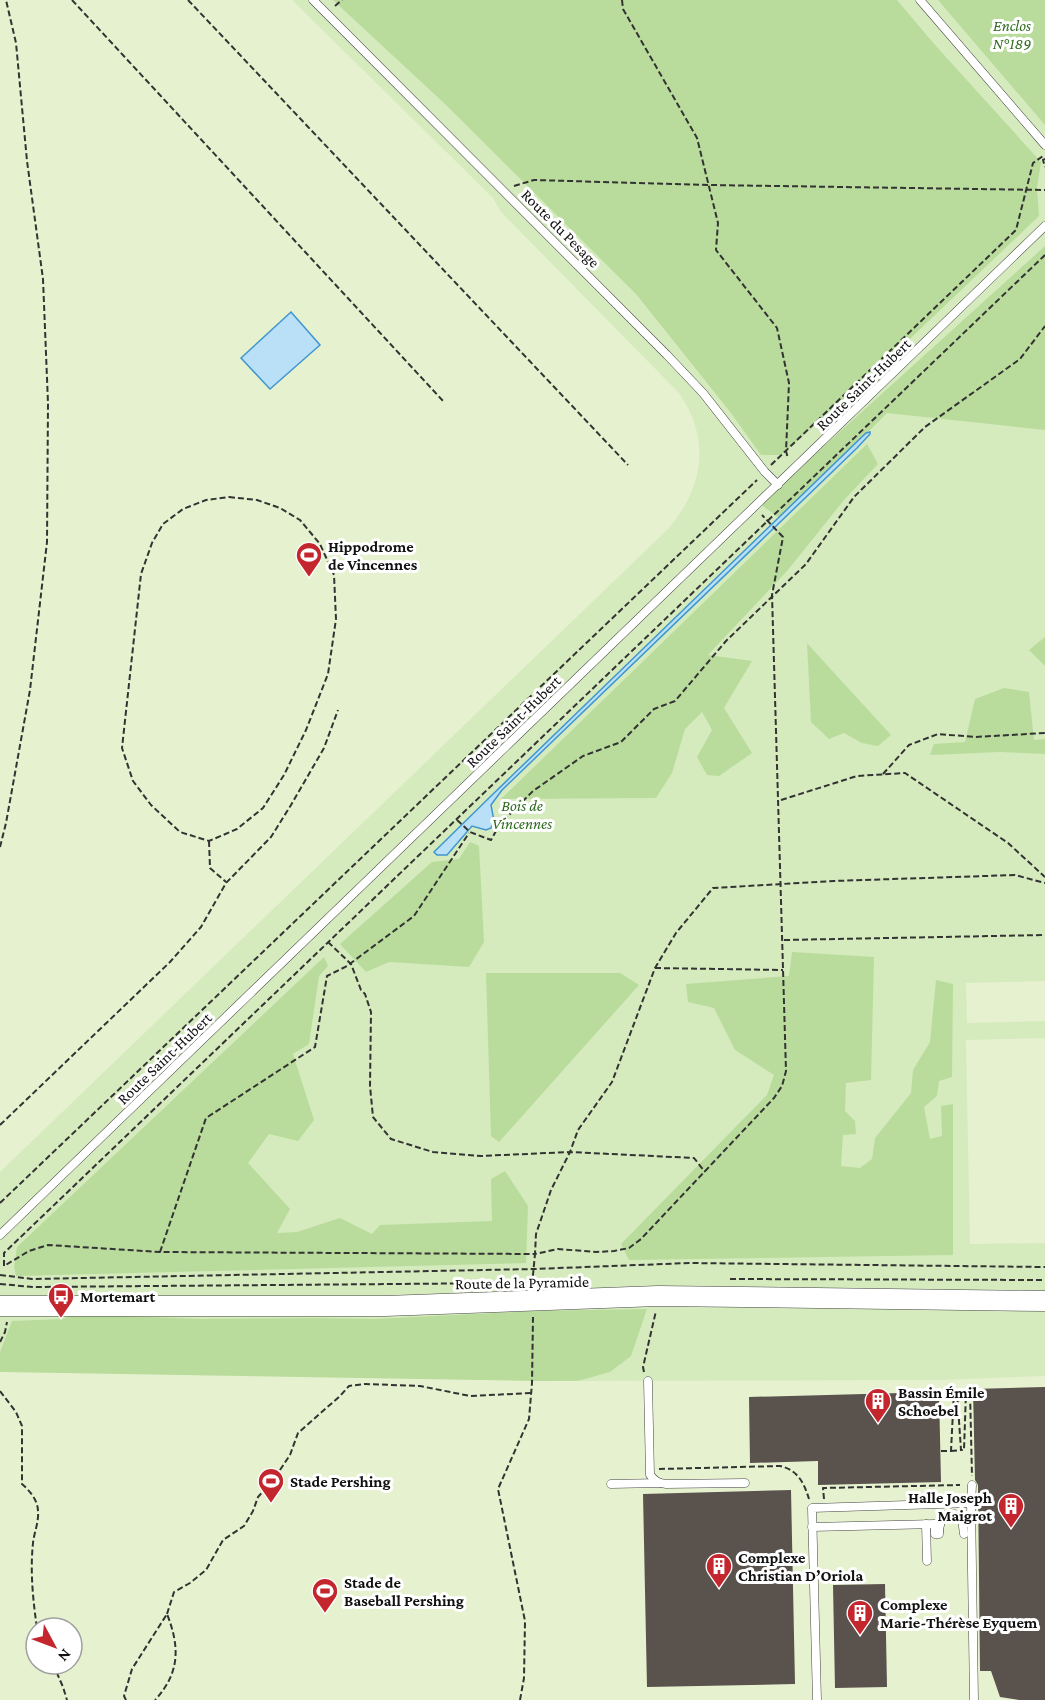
<svg xmlns="http://www.w3.org/2000/svg" width="1045" height="1700" viewBox="0 0 1045 1700" font-family="'Crimson Pro',serif">
	<style>
		.green { fill: #d5ebbd; fill-rule: evenodd }
		.forest { fill: #b9dc9c; fill-rule: evenodd }
		.pitch { fill: #e6f2cf; fill-rule: evenodd }
		.water { fill: #b9e0f7; stroke: #3f96cf; stroke-width: 1.5 }
		.building { fill: #5a524d }
		.lines { fill: none; stroke-linecap: round; stroke-linejoin: round }
		.service-casing { stroke: #444; stroke-width: 9 }
		.tertiary-casing { stroke: #444; stroke-width: 21 }
		.path { stroke: #333; stroke-width: 2; stroke-dasharray: 6 3; stroke-linecap: butt }
		.service { stroke: #fff; stroke-width: 8 }
		.tertiary { stroke: #fff; stroke-width: 20 }
		.labels { text-anchor: middle; stroke-width: 6; stroke-linejoin: round; paint-order: stroke }
		.park-label { font-size: 16px; font-style: italic; fill: #2f6b1f; stroke: #fff }
		.street-label { font-size: 16px; fill: #111; stroke: #fff }
		.poi-label { font-size: 16px; font-weight: bold; fill: #111; stroke: #fff; text-anchor: start }
	</style>
	<rect width="100%" height="100%" fill="#fffdf5"/>
	<path class="green" d="M 0,0 L 1045,0 L 1045,1700 L 0,1700 ZM 36,1628 L 72,1628 L 72,1664 L 36,1664 Z"/>
	<g class="forest">
		<polygon points="333,0 897,0 935,45 1041,162 1037,188 1039,216 871,376 781,455 761,455 731,413 636,294 445,104"/>
		<polygon points="938,0 1045,0 1045,125"/>
		<polygon points="1045,246 1045,430 887,413 781,519 760,504"/>
		<polygon points="867,444 878,464 844,500 787,571 708,655 752,661 724,708 752,753 719,776 707,775 697,757 712,730 702,712 685,729 672,773 656,798 501,799"/>
		<polygon points="1045,637 1045,666 1029,650"/>
		<polygon points="807,643 815,652 891,735 878,746 862,743 844,733 829,739 811,722"/>
		<polygon points="1004,688 1029,692 1034,740 1045,739 1045,754 1000,752 930,755 934,744 965,742 975,699"/>
		<polygon points="470,842 479,846 484,942 469,967 389,962 366,972 340,944 432,862 459,859"/>
		<polygon points="792,952 874,957 871,1080 846,1083 845,1111 855,1121 856,1134 843,1135 841,1166 860,1168 872,1159 875,1138 911,1093 913,1070 930,1042 936,980 953,984 952,1077 939,1081 937,1096 924,1107 930,1139 942,1136 941,1106 953,1104 953,1255 629,1260 621,1244 767,1095 774,1075 735,1050 714,1008 688,1002 686,984 789,976"/>
		<polygon points="324,957 328,966 319,976 309,1044 293,1054 314,1120 298,1141 269,1134 248,1163 290,1209 277,1233 297,1232 340,1218 372,1234 380,1225 492,1221 491,1179 505,1171 528,1206 526,1263 16,1276 14,1267 17,1247"/>
		<polygon points="486,973 620,973 639,985 499,1142 491,1136"/>
		<path d="M 647,1309 L 631,1356 L 610,1372 L 574,1382 L 188,1642 L 0,1700 L 0,1352 L 12,1321 L 61,1319 L 76,1314 L 200,1319 L 315,1318 L 374,1319 L 535,1311 ZM 36,1628 L 72,1628 L 72,1664 L 36,1664 Z"/>
	</g>
	<g class="pitch">
		<path d="M 0,0 L 292,0 L 493,198 L 501,212 L 679,393 C 711,440 704,487 668,529 L 0,1172 Z"/>
		<polygon points="1045,981 1045,1021 967,1023 966,983"/>
		<polygon points="1045,1038 1045,1243 970,1244 966,1040"/>
		<path d="M 0,1372 L 537,1381 L 941,1380 L 1045,1376 L 1045,1700 L 0,1700 ZM 36,1628 L 72,1628 L 72,1664 L 36,1664 Z"/>
	</g>
	<g class="water">
		<polygon points="291,312 320,345 270,389 241,358"/>
		<polygon points="870,432 870,434 857,448 502,790 491,805 494,821 491,828 486,830 472,826 447,855 437,855 434,852 437,849 491,796 866,433"/>
	</g>
	<g class="building">
		<polygon points="1045,1387 1045,1700 1019,1700 1000,1697 991,1671 980,1671 978,1485 975,1480 973,1389"/>
		<polygon points="939,1392 941,1482 818,1485 818,1461 750,1463 749,1397"/>
		<polygon points="791,1490 795,1684 647,1687 643,1494"/>
		<polygon points="885,1584 887,1687 835,1688 833,1585"/>
	</g>
	<g class="lines">
		<g class="service-casing">
			<g id="service">
				<polyline points="313,0 667,355 703,393 765,472 778,485"/>
				<polyline points="920,0 1045,145"/>
				<polyline points="0,1235 1045,226"/>
				<path d="M 648,1381 L 650,1475 C 655,1481 658,1483 666,1484 L 745,1483"/>
				<polyline points="611,1484 660,1483"/>
				<polyline points="972,1485 971,1503 974,1700"/>
				<polyline points="926,1524 927,1561"/>
				<path d="M 812,1527 L 935,1524 L 935,1534 L 939,1534 C 939,1519 947,1505 962,1519 L 964,1534"/>
				<polyline points="817,1700 812,1508 971,1503"/>
			</g>
		</g>
		<g class="tertiary-casing">
			<polyline id="tertiary" points="0,1306 385,1306 658,1296 1045,1301"/>
		</g>
		<g class="path">
			<polyline points="72,0 444,402"/>
			<polyline points="188,0 628,465"/>
			<polyline points="622,0 623,9 697,138 718,223 716,250 777,328 789,383 786,451 788,459"/>
			<polyline points="335,6 342,0"/>
			<polyline points="1045,159 1043,160 1045,167"/>
			<polyline points="514,186 534,180 709,185 1045,190"/>
			<polyline points="1045,255 4,1253 4,1266 29,1251 48,1245 160,1252 535,1254 536,1234 551,1190 570,1152 578,1130 612,1082 655,968 676,933 713,888 834,881 1015,875 1045,883"/>
			<polyline points="771,465 1016,230 1033,163 1043,156"/>
			<polygon points="229,497 257,500 280,508 300,520 320,544 334,575 336,619 328,674 306,730 284,775 263,808 237,829 209,841 180,832 151,805 133,781 122,748 141,574 152,543 163,524 183,509 206,500"/>
			<polyline points="883,774 909,745 938,734 975,737 1045,733"/>
			<polyline points="781,800 857,776 905,773 1008,843 1045,877"/>
			<polyline points="457,820 470,832 491,840 500,824 533,791 583,756 621,742 654,709 675,701 726,641 806,564 854,497 925,427 1020,359 1045,326"/>
			<polyline points="209,841 210,868 226,882"/>
			<polyline points="0,847 6,823 30,690 47,542 48,403 43,279 27,161 16,43 6,0"/>
			<polyline points="784,940 1045,935"/>
			<polyline points="328,942 351,964 361,990 365,994 371,1012 370,1086 373,1117 391,1139 433,1152 481,1156 570,1152 694,1158 705,1172"/>
			<polyline points="655,968 783,970"/>
			<polyline points="0,1125 170,962 201,927 226,883 271,837 291,805 324,748 338,710"/>
			<polyline points="0,1203 757,480"/>
			<polyline points="160,1252 206,1118 315,1047 327,976 347,966 414,916 469,833"/>
			<polyline points="0,1275 32,1279 534,1269 690,1263 1045,1267"/>
			<polyline points="730,1279 1045,1280"/>
			<polyline points="0,1284 33,1287 514,1283"/>
			<polyline points="532,1285 535,1254 558,1249 596,1252 614,1251 629,1248 641,1239 774,1098 782,1086 786,1071 772,595 783,537 762,515"/>
			<polyline points="0,1342 5,1332 7,1322"/>
			<polyline points="644,1372 643,1367 656,1311"/>
			<path d="M 0,1391 L 16,1412 L 22,1426 L 22,1484 C 29,1490 38,1500 38,1511 C 39,1522 34,1533 33,1543 C 30,1571 33,1601 37,1628"/>
			<polyline points="941,1451 951,1451 954,1392 957,1392 961,1450 964,1450 966,1392 970,1392 972,1476"/>
			<polyline points="951,1451 961,1450"/>
			<path d="M 659,1469 L 780,1466 C 798,1470 804,1483 809,1499"/>
			<polyline points="824,1499 823,1488 960,1485"/>
			<polyline points="167,1614 174,1592 190,1583 206,1570 223,1540 244,1526 253,1511 258,1497 274,1479 290,1455 298,1433 340,1396 349,1386 365,1384 420,1386 470,1396 531,1393"/>
			<polyline points="53,1664 63,1687 67,1700"/>
			<path d="M 126,1700 L 124,1696 L 132,1669 L 167,1614 C 180,1647 180,1673 155,1700"/>
			<polyline points="520,1700 524,1678 525,1621 498,1489 529,1419 532,1383 533,1317"/>
		</g>
		<use href="#service" class="service"/>
		<use href="#tertiary" class="tertiary"/>
	</g>
	<defs>
		<g id="stadium-pin" transform="scale(1.35)"><path d="M0 17L-7.5 6A9.5 9.5 0 1 1 7.5 6Z" fill="#c4262e" stroke="#fff"/><path d="M0-5a6.5 5 0 1 0 0 10a6.5 5 0 1 0 0-10ZM-3.5-1.8h7v3.6h-7Z" fill="#fff"/></g>
		<g id="bus-pin" transform="scale(1.35)"><path d="M0 17L-7.5 6A9.5 9.5 0 1 1 7.5 6Z" fill="#c4262e" stroke="#fff"/><path d="M-5-6H5V4H4V6H2V4H-2V6H-4V4H-5ZM-3.5-4V0h7V-4ZM-3.5 1.2v1.5H-2V1.2ZM2 1.2v1.5H3.5V1.2Z" fill="#fff"/></g>
		<g id="building-pin" transform="scale(1.35)"><path d="M0 17L-7.5 6A9.5 9.5 0 1 1 7.5 6Z" fill="#c4262e" stroke="#fff"/><path d="M-4-6H4V6H1V3H-1V6H-4ZM-2.5-4.3h1.7v1.8h-1.7ZM.8-4.3h1.7v1.8H.8ZM-2.5-1h1.7V.8h-1.7ZM.8-1h1.7V.8H.8Z" fill="#fff"/></g>
	</defs>
	<g fill-rule="evenodd">
		<use href="#stadium-pin" x="309" y="555"/>
		<use href="#bus-pin" x="61" y="1296"/>
		<use href="#building-pin" x="878" y="1401"/>
		<use href="#stadium-pin" x="271" y="1481"/>
		<use href="#building-pin" x="1011" y="1506"/>
		<use href="#building-pin" x="719" y="1566"/>
		<use href="#stadium-pin" x="325" y="1591"/>
		<use href="#building-pin" x="860" y="1613"/>
	</g>
	<g class="labels">
		<g class="park-label">
			<text x="1012" y="31">Enclos<tspan x="1012" dy="18">N°189</tspan></text>
			<text x="522" y="811">Bois de<tspan x="522" dy="18">Vincennes</tspan></text>
		</g>
		<g class="street-label">
			<text transform="translate(561 228) rotate(45)" y="6">Route du Pesage</text>
			<text transform="translate(863 384) rotate(-44)" y="6">Route Saint-Hubert</text>
			<text transform="translate(513 721) rotate(-44)" y="6">Route Saint-Hubert</text>
			<text transform="translate(164 1058) rotate(-44)" y="6">Route Saint-Hubert</text>
			<text transform="translate(522 1282) rotate(-1)" y="6">Route de la Pyramide</text>
		</g>
		<g class="poi-label">
			<text x="328" y="552">Hippodrome<tspan x="328" dy="18">de Vincennes</tspan></text>
			<text x="80" y="1302">Mortemart</text>
			<text x="898" y="1398">Bassin Émile<tspan x="898" dy="18">Schoebel</tspan></text>
			<text x="290" y="1487">Stade Pershing</text>
			<text x="992" y="1503" text-anchor="end">Halle Joseph<tspan x="992" dy="18">Maigrot</tspan></text>
			<text x="738" y="1563">Complexe<tspan x="738" dy="18">Christian D’Oriola</tspan></text>
			<text x="344" y="1588">Stade de<tspan x="344" dy="18">Baseball Pershing</tspan></text>
			<text x="880" y="1610">Complexe<tspan x="880" dy="18">Marie-Thérèse Eyquem</tspan></text>
		</g>
	</g>
	<g transform="translate(54 1646) rotate(131)"><circle r="28" fill="#ffffff" stroke="#a0a0a0" stroke-width="1.5"/>
	<path d="M0-4.5L10 22L0 15L-10 22Z" fill="#c4262e"/>
	<text y="-9" font-size="16" font-weight="bold" text-anchor="middle" fill="#111111">N</text>
	</g>
</svg>
